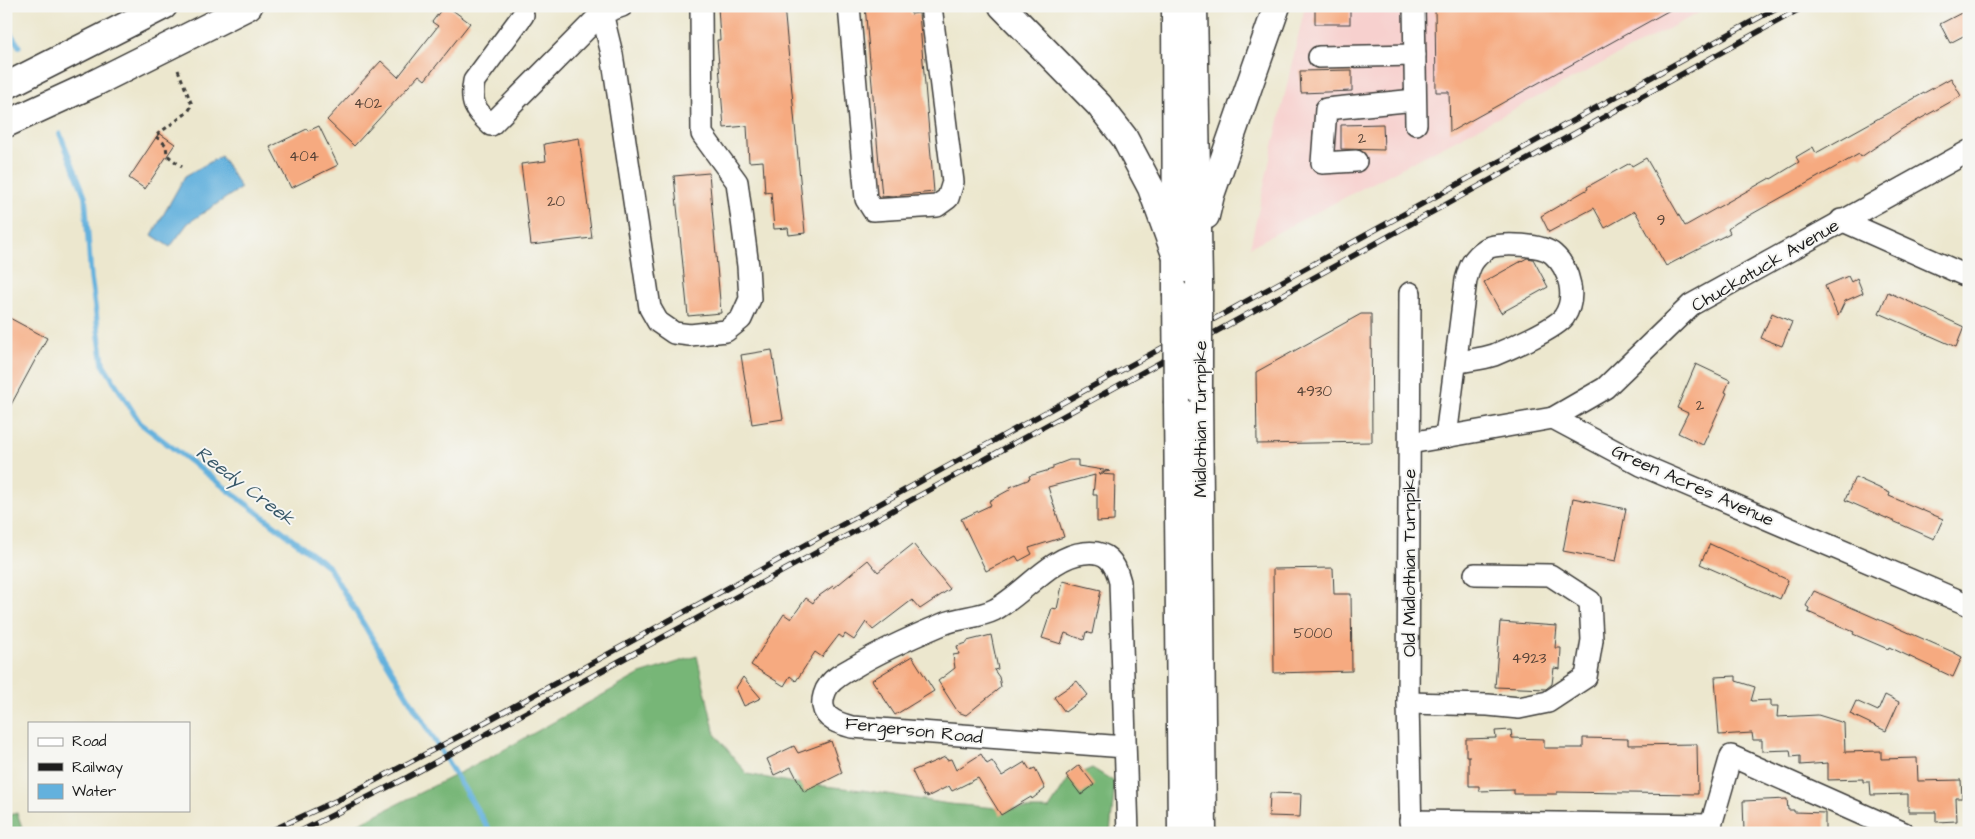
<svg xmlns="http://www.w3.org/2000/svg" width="1975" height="839" viewBox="0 0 1975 839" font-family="'Architects Daughter',sans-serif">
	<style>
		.built { fill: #f7d0ce }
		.forest { fill: #77b677; stroke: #4a694a }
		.water { fill: #63b1dd; stroke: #40667c }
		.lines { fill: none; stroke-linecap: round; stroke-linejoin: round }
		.stream { stroke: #63b1dd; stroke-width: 5.5 }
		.building { fill: #f6aa80 }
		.minor-casing { stroke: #3b3a37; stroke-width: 24 }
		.major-casing { stroke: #3b3a37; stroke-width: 29 }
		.path { stroke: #3b3a37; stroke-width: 3; stroke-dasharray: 4 4; stroke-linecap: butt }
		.minor { stroke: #fff; stroke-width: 21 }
		.major { stroke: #fff; stroke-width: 26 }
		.rail-casing { stroke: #1c1c1c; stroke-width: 5.5 }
		.rail { stroke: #f6f6f2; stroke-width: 4; stroke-dasharray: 11; stroke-linecap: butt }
		.major-bridge-casing { stroke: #3b3a37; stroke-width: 29; stroke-linecap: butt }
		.major-bridge { stroke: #fff; stroke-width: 26 }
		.labels { text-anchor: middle; stroke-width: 4; stroke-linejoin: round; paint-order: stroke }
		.number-label { font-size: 15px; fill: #524035 }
		.street-label { font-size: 18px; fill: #1c1c1c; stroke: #f6f6f2 }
		.water-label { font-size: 19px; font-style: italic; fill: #385869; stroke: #f6f6f2 }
	</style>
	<rect width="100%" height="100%" fill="#f6f6f2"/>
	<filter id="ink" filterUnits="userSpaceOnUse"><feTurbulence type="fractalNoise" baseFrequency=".02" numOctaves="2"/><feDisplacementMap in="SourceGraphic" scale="10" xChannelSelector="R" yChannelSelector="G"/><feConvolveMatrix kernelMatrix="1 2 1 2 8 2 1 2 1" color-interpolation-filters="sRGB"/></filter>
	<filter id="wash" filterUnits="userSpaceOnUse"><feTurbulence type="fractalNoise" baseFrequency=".0096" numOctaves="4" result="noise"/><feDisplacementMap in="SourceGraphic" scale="20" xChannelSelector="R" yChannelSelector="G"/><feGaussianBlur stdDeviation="1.12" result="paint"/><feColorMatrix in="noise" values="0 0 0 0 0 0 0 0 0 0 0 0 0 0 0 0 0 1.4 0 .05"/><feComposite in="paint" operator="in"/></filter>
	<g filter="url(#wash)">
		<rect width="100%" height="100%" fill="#ece7ce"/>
		<polygon class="built" points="1305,6 1712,6 1250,247"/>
		<g class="forest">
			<polygon points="697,656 715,734 747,774 794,783 862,790 949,804 1009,809 1049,809 1069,778 1092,768 1115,782 1110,833 340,833 489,758 640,674"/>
			<polygon points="17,813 24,833 6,833 6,816"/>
		</g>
		<polygon class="water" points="221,156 241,188 188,223 170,247 152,235 185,176"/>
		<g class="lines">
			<g class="stream">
				<polyline points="6,27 19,46"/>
				<polyline points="60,134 85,196 91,278 103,364 140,423 328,566 491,833"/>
			</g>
		</g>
		<g id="blocks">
			<g class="building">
				<polygon points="444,6 447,6 470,23 425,80 419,75 354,146 327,120 381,61 398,77 438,26 432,22"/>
				<polygon points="718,6 784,6 805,233 789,235 788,228 774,229 771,192 765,193 763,161 749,162 747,126 724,128 717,40 720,40"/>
				<polygon points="865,6 910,6 911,14 919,13 934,192 882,197"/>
				<polygon points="1435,6 1677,6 1450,132 1449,92 1436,92"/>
				<rect x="1315" y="8" width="35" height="16"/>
				<polygon points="1969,9 1969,33 1950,43 1940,24"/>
				<polygon points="1352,70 1352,91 1301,93 1300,71"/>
				<polygon points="1951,78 1961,96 1902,129 1861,157 1859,154 1736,223 1728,229 1730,233 1666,266 1635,211 1605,228 1594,208 1549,232 1541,216 1588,189 1587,187 1630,163 1632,166 1646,158 1685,226 1770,178 1771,179 1799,162 1796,157 1813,147 1816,153"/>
				<polygon points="1383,124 1384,150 1341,149 1341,125"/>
				<polygon points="319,126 338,165 291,188 270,147 307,129 308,131"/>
				<polygon points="159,133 175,144 145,189 129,178"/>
				<polygon points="579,138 592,238 531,245 521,164 546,161 544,144"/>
				<polygon points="709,173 721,313 688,316 674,176"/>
				<polygon points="1527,258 1533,259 1548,287 1501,313 1484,282"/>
				<polygon points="1848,276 1851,282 1857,278 1863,293 1845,301 1838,316 1825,286"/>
				<polygon points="1888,292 1964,327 1956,347 1879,313"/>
				<polygon points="1772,313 1792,322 1782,346 1761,338"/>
				<polygon points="1361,314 1371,314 1372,442 1257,444 1256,372"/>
				<polygon points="6,316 47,338 6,414"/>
				<polygon points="772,350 783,419 752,424 741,355"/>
				<polygon points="1696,364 1730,380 1725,392 1727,393 1703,445 1678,433 1688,413 1677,408"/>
				<polygon points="1069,460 1078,460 1078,466 1110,471 1098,474 1115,475 1114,521 1097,522 1097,495 1093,495 1095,475 1048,487 1064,537 1029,548 1032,554 1019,561 1016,556 986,571 961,519 991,505 989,501 1011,489 1010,487 1030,479 1029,476 1053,469 1053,466"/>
				<polygon points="1855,477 1890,493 1889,496 1943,519 1934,539 1845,500"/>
				<polygon points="1573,498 1626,509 1616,561 1563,551"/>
				<polygon points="913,544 950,589 920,609 912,600 873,630 866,622 854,640 845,634 843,638 839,635 822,657 815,652 796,681 790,676 784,686 751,665 784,614 791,619 806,598 813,603 816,598 833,586 834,588 868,560 878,572"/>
				<polygon points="1710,544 1788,580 1780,599 1700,564"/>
				<polygon points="1333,568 1334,594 1351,594 1352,671 1274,673 1273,569"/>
				<polygon points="1063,581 1101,590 1092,634 1086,632 1084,640 1065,633 1061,644 1042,638 1052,608 1057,609"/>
				<polygon points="1814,591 1953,652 1962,657 1953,677 1889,647 1888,649 1853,634 1854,632 1808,612 1809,608 1806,606"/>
				<polygon points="1500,622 1557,626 1555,648 1561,648 1560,669 1554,668 1552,684 1546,689 1495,687"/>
				<polygon points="991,635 998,669 994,670 999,677 1001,687 966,715 958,712 938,681 955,668 953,655 959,654 957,646 967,643 967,641"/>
				<polygon points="912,656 934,691 895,715 872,680"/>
				<polygon points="1736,676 1736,681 1755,687 1751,701 1771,700 1771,706 1778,706 1777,717 1818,715 1844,723 1845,752 1881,751 1881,759 1917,758 1918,781 1961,780 1962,798 1956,798 1957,821 1936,822 1936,812 1908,812 1908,794 1871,795 1870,782 1863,782 1863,779 1828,780 1828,763 1800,765 1800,756 1791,757 1790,750 1762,751 1762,740 1753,740 1752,733 1719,735 1715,677"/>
				<polygon points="743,677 761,698 744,706 736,688"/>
				<polygon points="1077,681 1088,695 1065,712 1054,697"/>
				<polygon points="1885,695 1899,702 1886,731 1850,714 1856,701 1878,711"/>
				<polygon points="1511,730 1512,738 1544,739 1544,748 1583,748 1583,738 1628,739 1628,745 1697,744 1698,794 1557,792 1557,794 1514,794 1514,790 1479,791 1479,786 1469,786 1469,756 1466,756 1466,739 1496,738 1495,731"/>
				<polygon points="831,741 842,773 804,792 791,767 774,775 767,759 794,746 798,753"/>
				<polygon points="981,754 987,764 992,761 1002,776 1025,762 1030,770 1035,768 1045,789 1032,799 1031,797 1001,815 978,778 952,791 949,786 927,797 926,795 924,796 912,771 945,757 947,760 951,759 956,770"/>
				<polygon points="1079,765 1094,785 1081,795 1066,775"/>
				<polygon points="1270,793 1301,794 1300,817 1269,816"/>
				<polygon points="1787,799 1788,810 1794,810 1794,812 1825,813 1825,833 1778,833 1778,831 1744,832 1743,801"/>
			</g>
		</g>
	</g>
	<g filter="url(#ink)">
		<use href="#blocks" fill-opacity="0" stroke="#3b3a37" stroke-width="1"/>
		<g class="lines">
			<g class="minor-casing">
				<g id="minor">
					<polyline points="597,6 602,13 622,6"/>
					<polyline points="849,6 866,199 873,210 937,206 948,198 953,182 931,6"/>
					<polyline points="1414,6 1416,124"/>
					<polyline points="602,13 612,54 650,308 658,322 674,333 690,335 726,331 741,319 750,299 748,266 737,182 702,134 701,6"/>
					<path d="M 523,15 L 474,81 C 470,104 475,110 491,125 L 602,13"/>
					<polyline points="1319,57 1415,55"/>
					<polyline points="1356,161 1322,163 1326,109 1415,100"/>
					<polyline points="1841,220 1969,277"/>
					<polyline points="1410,293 1408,703 1411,833"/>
					<polyline points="1553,418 1605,388 1691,305 1969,151"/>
					<path d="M 1446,437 L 1466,280 C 1468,273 1470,264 1475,259 C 1478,255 1485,249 1490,247 C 1504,243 1542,244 1553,254 C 1570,269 1577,298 1564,317 C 1555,329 1509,349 1494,355 C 1482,359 1468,360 1456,363"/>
					<polyline points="1410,443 1553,418 1641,465 1969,605"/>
					<polyline points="1408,703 1488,705 1519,708 1548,702 1586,677 1592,640 1590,601 1550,575 1475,574"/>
					<path d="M 1125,747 L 852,727 C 841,724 825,720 823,706 C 822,699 825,690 829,685 C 835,677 845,672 854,667 C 882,650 912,637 943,624 C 959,617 978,618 994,610 C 1023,595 1051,556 1084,553 C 1107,550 1115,562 1120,582 L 1128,833"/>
					<polyline points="1410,821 1711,825"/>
					<polyline points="1712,833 1711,825 1731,756 1904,833"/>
				</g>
			</g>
			<g class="major-casing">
				<g id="major">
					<polyline points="1002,6 1099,105 1124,137 1151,188 1176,257"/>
					<polyline points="1175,6 1176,293"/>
					<polyline points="1194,6 1199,282"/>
					<polyline points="6,86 164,6"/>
					<polyline points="6,124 93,84 249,6"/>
					<polyline points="1206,216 1211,195 1277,6"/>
					<polyline points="1199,390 1203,833"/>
					<polyline points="1177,403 1181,833"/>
				</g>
			</g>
			<polyline class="path" points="178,70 192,105 188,112 155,136 166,145 167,155 182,167"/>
			<use href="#minor" class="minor"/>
			<use href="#major" class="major"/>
			<g class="rail-casing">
				<g id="rail">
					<polyline points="266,833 342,798 469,731 1780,6"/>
					<polyline points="297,833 408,777 678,629 1805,6"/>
				</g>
			</g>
			<use href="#rail" class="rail"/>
			<g class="major-bridge-casing">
				<g id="major-bridge">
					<polyline points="1199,282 1199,390"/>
					<polyline points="1176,293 1177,403"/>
				</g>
			</g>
			<use href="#major-bridge" class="major-bridge"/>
		</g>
	</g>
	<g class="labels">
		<g class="number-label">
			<text x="368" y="108">402</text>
			<text x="1362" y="143">2</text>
			<text x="304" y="161">404</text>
			<text x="556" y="206">20</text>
			<text x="1661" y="225">9</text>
			<text x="1314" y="396">4930</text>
			<text x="1700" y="410">2</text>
			<text x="1313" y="638">5000</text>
			<text x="1529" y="663">4923</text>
		</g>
		<g class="street-label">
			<text transform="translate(1765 265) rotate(-30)" y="6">Chuckatuck Avenue</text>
			<text transform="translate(1200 419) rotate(-90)" y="6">Midlothian Turnpike</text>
			<text transform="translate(1693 485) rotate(24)" y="6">Green Acres Avenue</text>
			<text transform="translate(1409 563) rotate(-90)" y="6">Old Midlothian Turnpike</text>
			<text transform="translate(914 730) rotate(6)" y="6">Fergerson Road</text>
		</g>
		<g class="water-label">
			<text transform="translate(246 485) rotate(37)" y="7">Reedy Creek</text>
		</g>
	</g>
	<rect width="1975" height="839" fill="none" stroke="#f6f6f2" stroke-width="25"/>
	<rect x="28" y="722" width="162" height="90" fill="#f6f6f2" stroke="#9f9f9c"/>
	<rect x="38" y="738" width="25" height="8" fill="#ffffff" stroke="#9f9f9c"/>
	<text x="72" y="746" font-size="15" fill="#1c1c1c">Road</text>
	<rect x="38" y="763" width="25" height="8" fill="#1c1c1c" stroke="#9f9f9c"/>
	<text x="72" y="772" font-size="15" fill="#1c1c1c">Railway</text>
	<rect x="38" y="784" width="25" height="15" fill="#63b1dd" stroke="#9f9f9c"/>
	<text x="72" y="796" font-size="15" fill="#1c1c1c">Water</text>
</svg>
